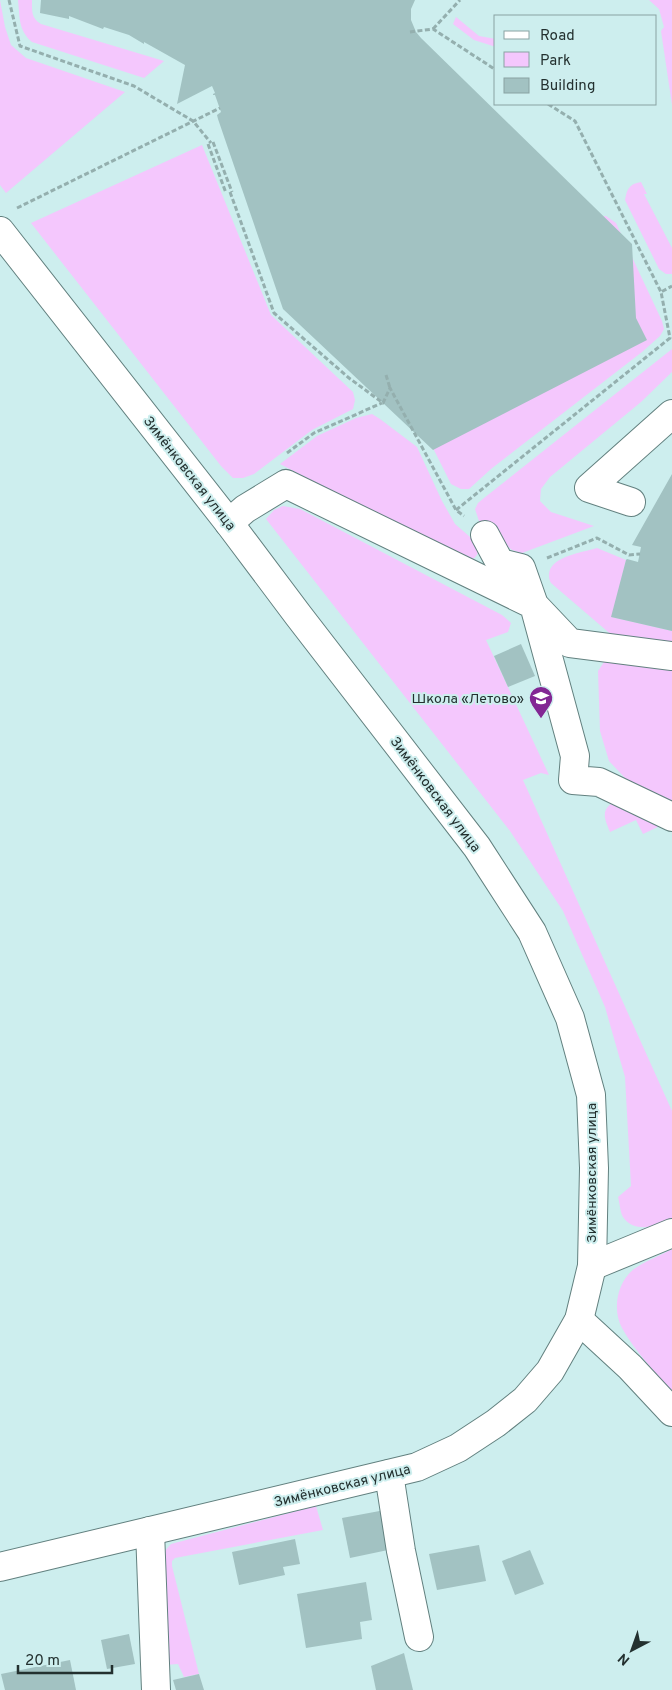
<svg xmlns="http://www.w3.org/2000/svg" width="672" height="1690" viewBox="0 0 672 1690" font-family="Overpass,sans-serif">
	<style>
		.green { fill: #f4c7fd }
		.building { fill: #a2c2c2 }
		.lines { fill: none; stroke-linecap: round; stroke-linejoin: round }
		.minor-casing { stroke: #62807f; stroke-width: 30 }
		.path { stroke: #94afae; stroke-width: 3; stroke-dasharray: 5 2.5; stroke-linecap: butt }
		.minor { stroke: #fff; stroke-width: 28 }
		.labels { text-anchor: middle; stroke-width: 4; stroke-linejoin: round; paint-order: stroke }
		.street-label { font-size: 14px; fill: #23302f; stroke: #cdeeee }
		.poi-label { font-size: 14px; fill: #23302f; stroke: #cdeeee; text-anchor: end }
	</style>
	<rect width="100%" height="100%" fill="#cdeeee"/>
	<g class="green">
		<polygon points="0,0 5,27 11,45 26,58 125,92 6,193 0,185"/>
		<path d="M 18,0 L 32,0 C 32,11 31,18 41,24 L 164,61 L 144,78 L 32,42 C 18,30 20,17 18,0 Z"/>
		<polygon points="649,0 672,0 672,105 661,31 664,27 659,9"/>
		<polygon points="456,17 479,36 496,39 496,47 474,40 453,24"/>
		<polygon points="202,145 271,315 353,392 355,400 353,409 312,430 254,474 243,478 233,478 221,466 31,223"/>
		<path d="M 641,182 L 647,194 L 644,194 L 672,248 L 672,274 L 666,274 L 659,269 L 625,200 C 627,189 629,184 641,182 Z"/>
		<polygon points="606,216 616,223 662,321 664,329 660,336 642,352 491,469 469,489 461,489 451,484 431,444 596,217"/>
		<polygon points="672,349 672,372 641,402 550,477 541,489 540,501 551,512 594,526 522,553 512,550 489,531 479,521 475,509 478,503 484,498"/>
		<path d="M 372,414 L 380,419 L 417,447 L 442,501 L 455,524 L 477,543 L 479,549 C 477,558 473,560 464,560 L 280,464 L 317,436 L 356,418 Z"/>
		<path d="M 283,506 L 300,509 L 502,615 L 511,623 L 508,632 L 486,640 L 549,775 L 541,773 L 523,780 L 672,1111 L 672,1220 C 658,1227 633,1233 623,1217 C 620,1212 620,1204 618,1197 L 631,1186 L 625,1077 L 605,1007 L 563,911 L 510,831 L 266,519 L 274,510 Z"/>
		<path d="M 597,548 L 626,560 L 612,617 L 672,631 L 672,648 L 614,637 L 551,583 C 540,558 580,553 597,548 Z"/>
		<polygon points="614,660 672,665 672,802 627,780 609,761 600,731 598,671 604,662"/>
		<path d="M 614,802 L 664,824 L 643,834 L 636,820 L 610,832 C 605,819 600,810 614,802 Z"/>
		<path d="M 672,1249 L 672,1393 C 656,1373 634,1350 622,1328 C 612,1310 617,1282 634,1269 C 645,1261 660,1256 672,1249 Z"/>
		<polygon points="316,1506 323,1530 175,1558 172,1561 172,1566 199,1674 184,1677 178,1664 165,1665 164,1552 171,1544"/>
	</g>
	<g class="building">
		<polygon points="41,0 415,0 411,9 411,20 416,32 421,38 632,244 636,318 647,340 433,450 283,309 218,119 217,115 221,112 215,95 213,95 213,94 215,93 212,86 177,104 185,65 144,42 144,44 129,35 104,27 103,29 69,16 69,19 40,13"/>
		<polygon points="672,474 672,631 611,617 626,560 627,559 638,562 641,547 632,545"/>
		<polygon points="521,644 535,676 508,687 494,656"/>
		<polygon points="385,1510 388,1550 350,1558 342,1518"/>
		<polygon points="295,1539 300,1564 283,1567 285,1575 239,1585 232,1552"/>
		<polygon points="479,1545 486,1581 437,1590 429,1554"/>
		<polygon points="530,1550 544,1584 515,1595 502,1561"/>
		<polygon points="366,1582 372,1620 360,1622 362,1639 306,1648 297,1594"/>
		<polygon points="129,1634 135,1664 107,1669 101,1640"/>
		<polygon points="404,1653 413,1690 376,1690 371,1666"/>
		<polygon points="70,1660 76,1690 5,1690 1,1674"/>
		<polygon points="199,1674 204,1690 176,1690 173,1680"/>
	</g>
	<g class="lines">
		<g class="minor-casing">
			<g id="minor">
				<polyline points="0,231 229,523 298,615 477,847 532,932 570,1018 591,1095 594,1168 592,1266 579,1320 550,1371 525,1400 496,1423 458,1448 417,1467 0,1567"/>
				<polyline points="631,502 589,488 672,414"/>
				<polyline points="229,523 245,509 286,484 534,605 575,756 573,780 599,782 672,817"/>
				<polyline points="485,535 500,563 521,568 534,605 570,643 672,656"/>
				<polyline points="592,1266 672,1233"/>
				<polyline points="579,1320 630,1367 672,1412"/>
				<polyline points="389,1474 401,1551 419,1637"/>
				<polyline points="150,1531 156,1690"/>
			</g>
		</g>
		<g class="path">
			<polyline points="9,0 20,46 134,86 193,121 211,143"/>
			<polyline points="433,29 460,0"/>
			<polyline points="410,32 433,29 496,70"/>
			<polyline points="548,104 575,121 661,292"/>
			<polyline points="213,142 232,192"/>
			<polyline points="208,144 226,193"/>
			<polyline points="230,192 274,313 349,378 383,403 390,388 449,497 456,510 464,516"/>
			<polyline points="17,208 220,108"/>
			<polyline points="386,375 390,388"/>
			<polyline points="287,453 314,433 382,403"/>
			<polyline points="456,510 670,338 661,292 672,286"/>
			<polyline points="547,558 597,538 629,555 640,554"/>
		</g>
		<use href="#minor" class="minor"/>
	</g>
	<defs>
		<g id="school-pin" transform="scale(1.25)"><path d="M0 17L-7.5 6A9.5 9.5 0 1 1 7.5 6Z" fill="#822794" stroke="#cdeeee"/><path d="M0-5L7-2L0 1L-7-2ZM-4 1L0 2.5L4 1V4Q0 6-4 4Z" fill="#fff"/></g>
	</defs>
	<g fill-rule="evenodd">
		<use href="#school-pin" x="541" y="698"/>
	</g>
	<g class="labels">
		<g class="street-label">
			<text transform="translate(190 473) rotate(52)" y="5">Зимёнковская улица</text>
			<text transform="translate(436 794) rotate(53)" y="5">Зимёнковская улица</text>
			<text transform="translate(591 1173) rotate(-90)" y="5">Зимёнковская улица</text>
			<text transform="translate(342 1485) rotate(-14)" y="5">Зимёнковская улица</text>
		</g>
		<g class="poi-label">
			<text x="524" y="703">Школа «Летово»</text>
		</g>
	</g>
	<rect x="494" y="15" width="162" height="90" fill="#cdeeee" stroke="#89a2a2"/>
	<rect x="504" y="31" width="25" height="8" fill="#ffffff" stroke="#89a2a2"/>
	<text x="540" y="40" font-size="15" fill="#23302f">Road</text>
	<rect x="504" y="52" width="25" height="15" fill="#f4c7fd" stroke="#89a2a2"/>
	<text x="540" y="65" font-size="15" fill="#23302f">Park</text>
	<rect x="504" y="78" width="25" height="15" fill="#a2c2c2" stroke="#89a2a2"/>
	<text x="540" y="90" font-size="15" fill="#23302f">Building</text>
	<g transform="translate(632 1650) rotate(221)" stroke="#cdeeee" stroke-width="4" paint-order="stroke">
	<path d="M0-4L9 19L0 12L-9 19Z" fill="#23302f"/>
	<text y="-8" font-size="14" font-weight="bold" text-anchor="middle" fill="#23302f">N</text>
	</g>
	<path d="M18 1665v8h94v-8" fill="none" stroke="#23302f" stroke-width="2.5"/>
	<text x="25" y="1665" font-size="15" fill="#23302f" stroke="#cdeeee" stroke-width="4" paint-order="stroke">20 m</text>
</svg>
